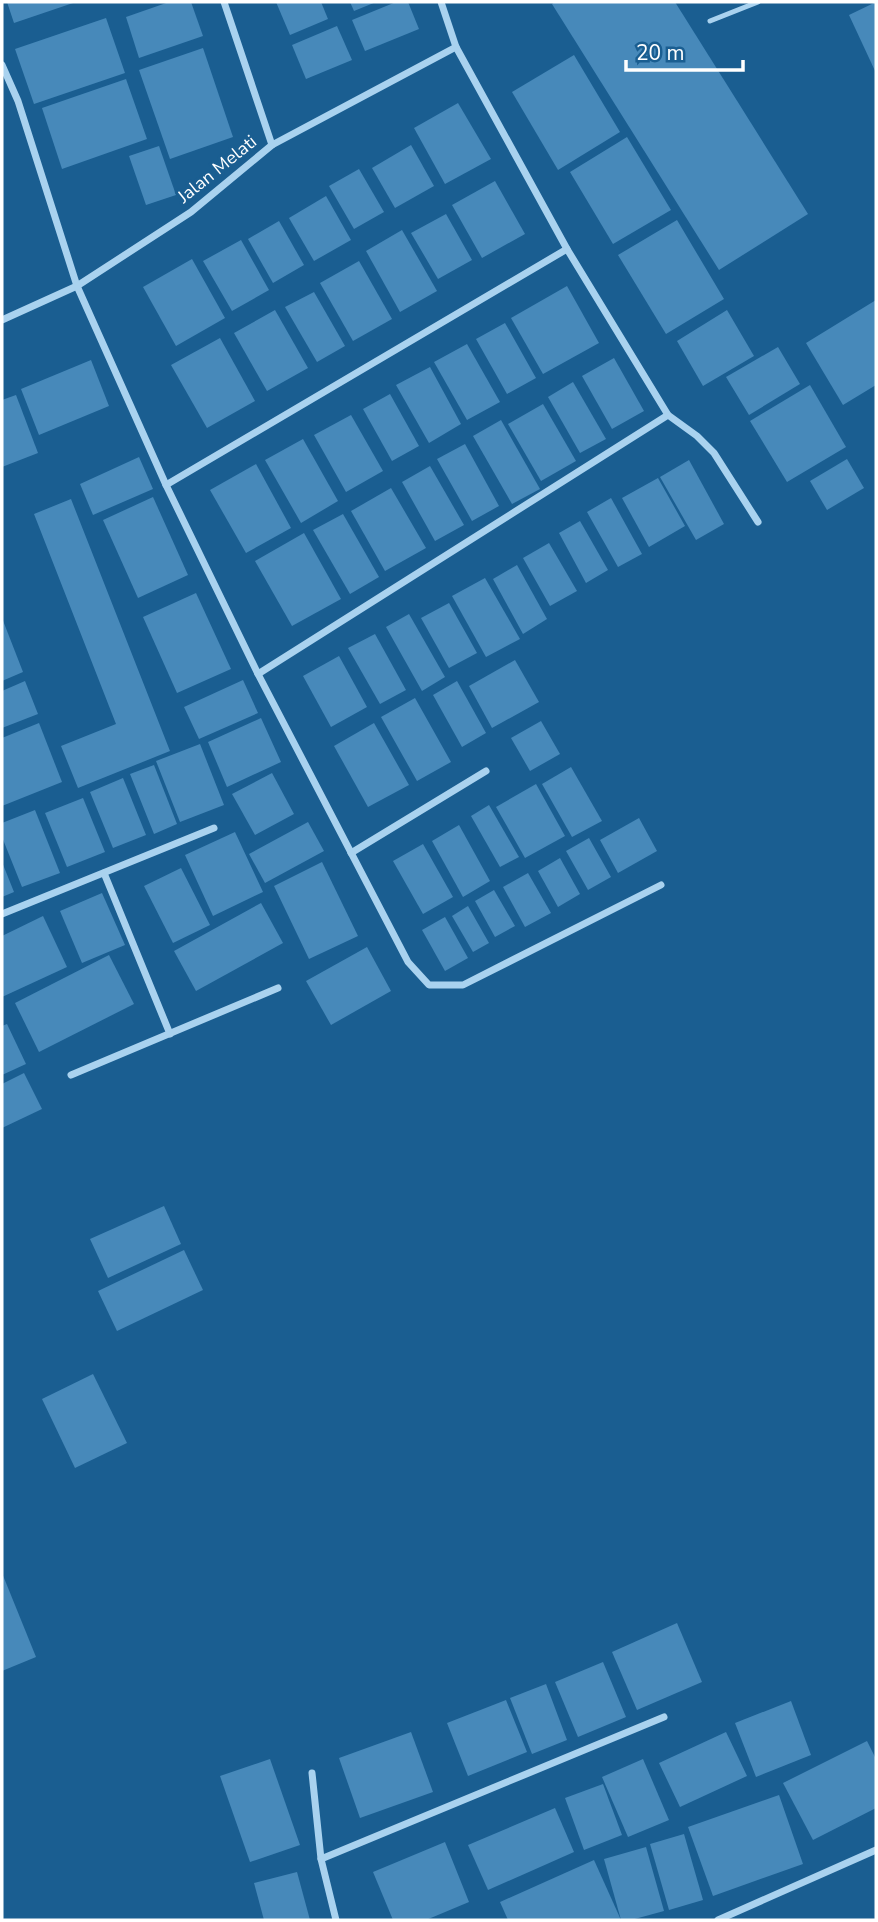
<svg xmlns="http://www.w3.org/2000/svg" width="878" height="1922" viewBox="0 0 878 1922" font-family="'Nunito Sans',sans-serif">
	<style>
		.building { fill: #4789ba }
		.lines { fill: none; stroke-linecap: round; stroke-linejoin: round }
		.lane { stroke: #a9d2ef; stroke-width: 5 }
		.street { stroke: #a9d2ef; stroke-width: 7 }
		.labels { text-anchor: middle; stroke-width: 6; stroke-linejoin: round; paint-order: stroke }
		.street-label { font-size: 18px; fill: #fff; stroke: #1a5e91 }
	</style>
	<rect width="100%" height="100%" fill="#1a5e91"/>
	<g class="building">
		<polygon points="7,2 76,2 14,23"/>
		<polygon points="169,2 191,2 203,36 139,58 126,17"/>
		<polygon points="276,2 321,2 328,19 290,35"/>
		<polygon points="350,2 376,2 354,11"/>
		<polygon points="396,2 408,2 419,29 365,51 352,20"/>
		<polygon points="555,2 675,2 808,214 719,270 552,4"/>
		<polygon points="876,2 876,73 849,15"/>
		<polygon points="106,18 125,73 34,104 15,49"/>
		<polygon points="337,26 352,60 306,79 292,45"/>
		<polygon points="203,48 233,137 170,159 139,70"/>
		<polygon points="574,55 620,132 558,170 512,92"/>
		<polygon points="126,79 147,139 62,169 42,108"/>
		<polygon points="458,103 491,159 445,184 414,128"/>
		<polygon points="627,137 671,210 613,244 570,172"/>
		<polygon points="411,145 434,186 395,208 372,168"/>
		<polygon points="159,146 176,195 146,205 129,156"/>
		<polygon points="359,169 384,212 354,229 329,186"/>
		<polygon points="495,181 525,234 482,258 452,205"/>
		<polygon points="326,196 351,240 314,261 289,218"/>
		<polygon points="446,214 472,260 438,279 411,233"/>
		<polygon points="677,220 724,299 666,334 618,255"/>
		<polygon points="279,221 304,265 273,283 248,239"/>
		<polygon points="402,230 437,291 400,312 366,251"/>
		<polygon points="241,240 269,290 232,311 203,261"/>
		<polygon points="192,259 225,318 176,346 143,287"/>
		<polygon points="359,261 392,319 353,341 320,283"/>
		<polygon points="567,286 599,343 543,374 511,318"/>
		<polygon points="314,292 345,346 317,362 285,307"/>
		<polygon points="876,300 876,385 843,405 806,343"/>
		<polygon points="275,310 308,368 267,391 234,333"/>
		<polygon points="727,310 754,356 703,386 677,341"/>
		<polygon points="505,323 536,378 507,394 476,339"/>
		<polygon points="220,338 255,401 207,428 171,365"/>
		<polygon points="467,344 500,402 467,420 434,362"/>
		<polygon points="778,347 800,384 749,415 726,377"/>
		<polygon points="614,358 644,411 612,429 582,376"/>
		<polygon points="91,360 109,406 39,435 21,389"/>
		<polygon points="430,367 461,424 429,443 396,385"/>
		<polygon points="573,382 606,439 580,453 548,397"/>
		<polygon points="810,385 846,447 787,482 750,421"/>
		<polygon points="390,394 419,446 392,461 363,409"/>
		<polygon points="16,395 38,453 2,467 2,400"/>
		<polygon points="543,404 576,461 541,481 508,424"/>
		<polygon points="351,415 383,471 346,492 314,435"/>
		<polygon points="501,420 540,489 512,504 473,436"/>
		<polygon points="303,439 338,501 301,523 265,460"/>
		<polygon points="465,444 499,506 472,521 437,459"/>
		<polygon points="139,457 153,489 93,515 80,484"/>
		<polygon points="847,459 864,488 827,510 810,481"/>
		<polygon points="689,460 724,524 696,540 660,477"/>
		<polygon points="256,464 291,528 246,553 210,490"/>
		<polygon points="430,466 464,525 435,541 402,482"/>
		<polygon points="658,478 685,526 649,547 622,498"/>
		<polygon points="391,488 426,548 385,571 351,511"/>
		<polygon points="153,497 188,575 138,598 103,520"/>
		<polygon points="611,498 642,554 618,567 587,512"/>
		<polygon points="71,499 170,751 78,788 61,746 116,724 34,514"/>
		<polygon points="343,514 379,577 350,594 313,530"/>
		<polygon points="580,521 608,570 586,583 559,533"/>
		<polygon points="304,533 341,599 292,626 255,561"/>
		<polygon points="549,543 577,591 550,606 523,558"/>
		<polygon points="517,565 547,619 523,634 493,579"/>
		<polygon points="485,578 520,639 486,657 452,596"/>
		<polygon points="196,593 231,669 177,693 143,617"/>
		<polygon points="449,603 477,653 449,668 421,618"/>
		<polygon points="409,614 445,677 422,691 386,627"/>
		<polygon points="2,618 23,672 2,681"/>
		<polygon points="375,634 406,690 380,704 348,648"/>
		<polygon points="339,656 367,707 331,727 303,676"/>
		<polygon points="515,660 539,702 492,728 469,686"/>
		<polygon points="243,680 258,713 199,739 184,707"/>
		<polygon points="25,681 38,714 2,728 2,691"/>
		<polygon points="457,681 486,733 462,747 433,695"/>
		<polygon points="415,698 451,762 417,781 381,717"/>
		<polygon points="261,718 281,762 227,787 208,742"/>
		<polygon points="541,721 560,754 530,771 511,738"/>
		<polygon points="39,723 62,782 2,806 2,738"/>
		<polygon points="374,723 409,785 368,807 334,746"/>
		<polygon points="200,744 224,805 180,822 156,761"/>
		<polygon points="154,765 177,824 154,834 130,774"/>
		<polygon points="571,767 602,821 572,837 542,784"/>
		<polygon points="272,773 294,814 255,835 232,794"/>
		<polygon points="123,778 146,835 113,848 90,792"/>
		<polygon points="536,784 565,836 525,858 496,807"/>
		<polygon points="83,798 105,852 67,867 45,813"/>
		<polygon points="489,805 519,857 500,867 471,816"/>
		<polygon points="35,810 60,873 22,887 2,837 2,823"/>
		<polygon points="639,818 657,851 618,873 600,840"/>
		<polygon points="308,822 324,851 265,883 249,854"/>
		<polygon points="459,825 490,881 463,897 432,841"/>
		<polygon points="235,832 263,892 213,916 185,855"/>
		<polygon points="589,838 611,877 588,890 566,851"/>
		<polygon points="423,844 453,897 423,914 393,861"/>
		<polygon points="560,858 580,894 558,907 538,871"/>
		<polygon points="2,862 14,892 2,897"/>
		<polygon points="322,862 358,936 309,959 274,886"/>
		<polygon points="181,868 210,925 173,943 144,886"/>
		<polygon points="528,873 551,913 525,927 503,887"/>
		<polygon points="494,890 515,926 495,937 475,901"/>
		<polygon points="102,893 125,945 82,963 60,911"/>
		<polygon points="261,903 283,943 196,991 174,951"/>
		<polygon points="468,906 489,943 473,952 452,916"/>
		<polygon points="43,916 67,967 2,997 2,936"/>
		<polygon points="445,917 468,958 445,971 422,930"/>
		<polygon points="367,947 391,991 331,1025 306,981"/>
		<polygon points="109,955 134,1004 39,1052 15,1003"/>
		<polygon points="7,1024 26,1064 2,1075 2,1026"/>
		<polygon points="24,1073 42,1109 2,1128 2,1084"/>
		<polygon points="164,1206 181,1244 108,1278 90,1239"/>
		<polygon points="184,1250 203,1290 117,1331 98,1291"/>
		<polygon points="93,1374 127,1443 75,1468 42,1399"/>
		<polygon points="2,1573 36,1657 2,1671"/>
		<polygon points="677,1623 702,1682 637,1710 612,1652"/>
		<polygon points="603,1662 626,1717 578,1737 555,1682"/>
		<polygon points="546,1684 567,1740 532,1754 510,1698"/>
		<polygon points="506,1700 527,1752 468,1776 447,1723"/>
		<polygon points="791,1701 811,1755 756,1777 735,1723"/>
		<polygon points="411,1732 433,1792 360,1818 339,1758"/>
		<polygon points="726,1732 747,1776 680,1807 659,1763"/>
		<polygon points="867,1741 876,1759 876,1808 813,1840 783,1783"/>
		<polygon points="270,1759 300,1845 250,1862 220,1776"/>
		<polygon points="643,1759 669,1820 628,1837 602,1777"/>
		<polygon points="603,1784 622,1835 584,1850 565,1798"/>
		<polygon points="779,1795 803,1864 713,1896 688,1827"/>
		<polygon points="555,1808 574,1852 488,1890 468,1845"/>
		<polygon points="684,1834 703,1900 669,1910 650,1844"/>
		<polygon points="445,1842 469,1902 426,1920 393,1920 373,1872"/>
		<polygon points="646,1847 664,1911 631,1920 621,1920 604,1859"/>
		<polygon points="594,1860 621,1920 508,1920 500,1902"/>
		<polygon points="297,1872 310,1920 264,1920 254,1883"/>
	</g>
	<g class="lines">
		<polyline class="lane" points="710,21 758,2"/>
		<g class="street">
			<polyline points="224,2 272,145"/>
			<polyline points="441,2 456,47 567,249 668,415 697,436 714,453 758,522"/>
			<polyline points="2,65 18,101 77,286 166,485 258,674 408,962 429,985 463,985 661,885"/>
			<polyline points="2,320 77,286 191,212 272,145 456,47"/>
			<polyline points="166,485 567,249"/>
			<polyline points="258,674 668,415"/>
			<polyline points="351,853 486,771"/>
			<polyline points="104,873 170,1034"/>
			<polyline points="2,914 214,828"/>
			<polyline points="71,1075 278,988"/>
			<polyline points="312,1773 321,1859 336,1920"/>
			<polyline points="321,1859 664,1717"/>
			<polyline points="718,1920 876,1850"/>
		</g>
	</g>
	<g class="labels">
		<g class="street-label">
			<text transform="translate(217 169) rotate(-39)" y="6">Jalan Melati</text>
		</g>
	</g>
	<rect width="878" height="1922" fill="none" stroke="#ffffff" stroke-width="7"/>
	<path d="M626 60v10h117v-10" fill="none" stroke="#ffffff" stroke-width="3.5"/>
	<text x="636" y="60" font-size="21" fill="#ffffff" stroke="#1a5e91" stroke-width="5" paint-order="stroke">20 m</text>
</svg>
